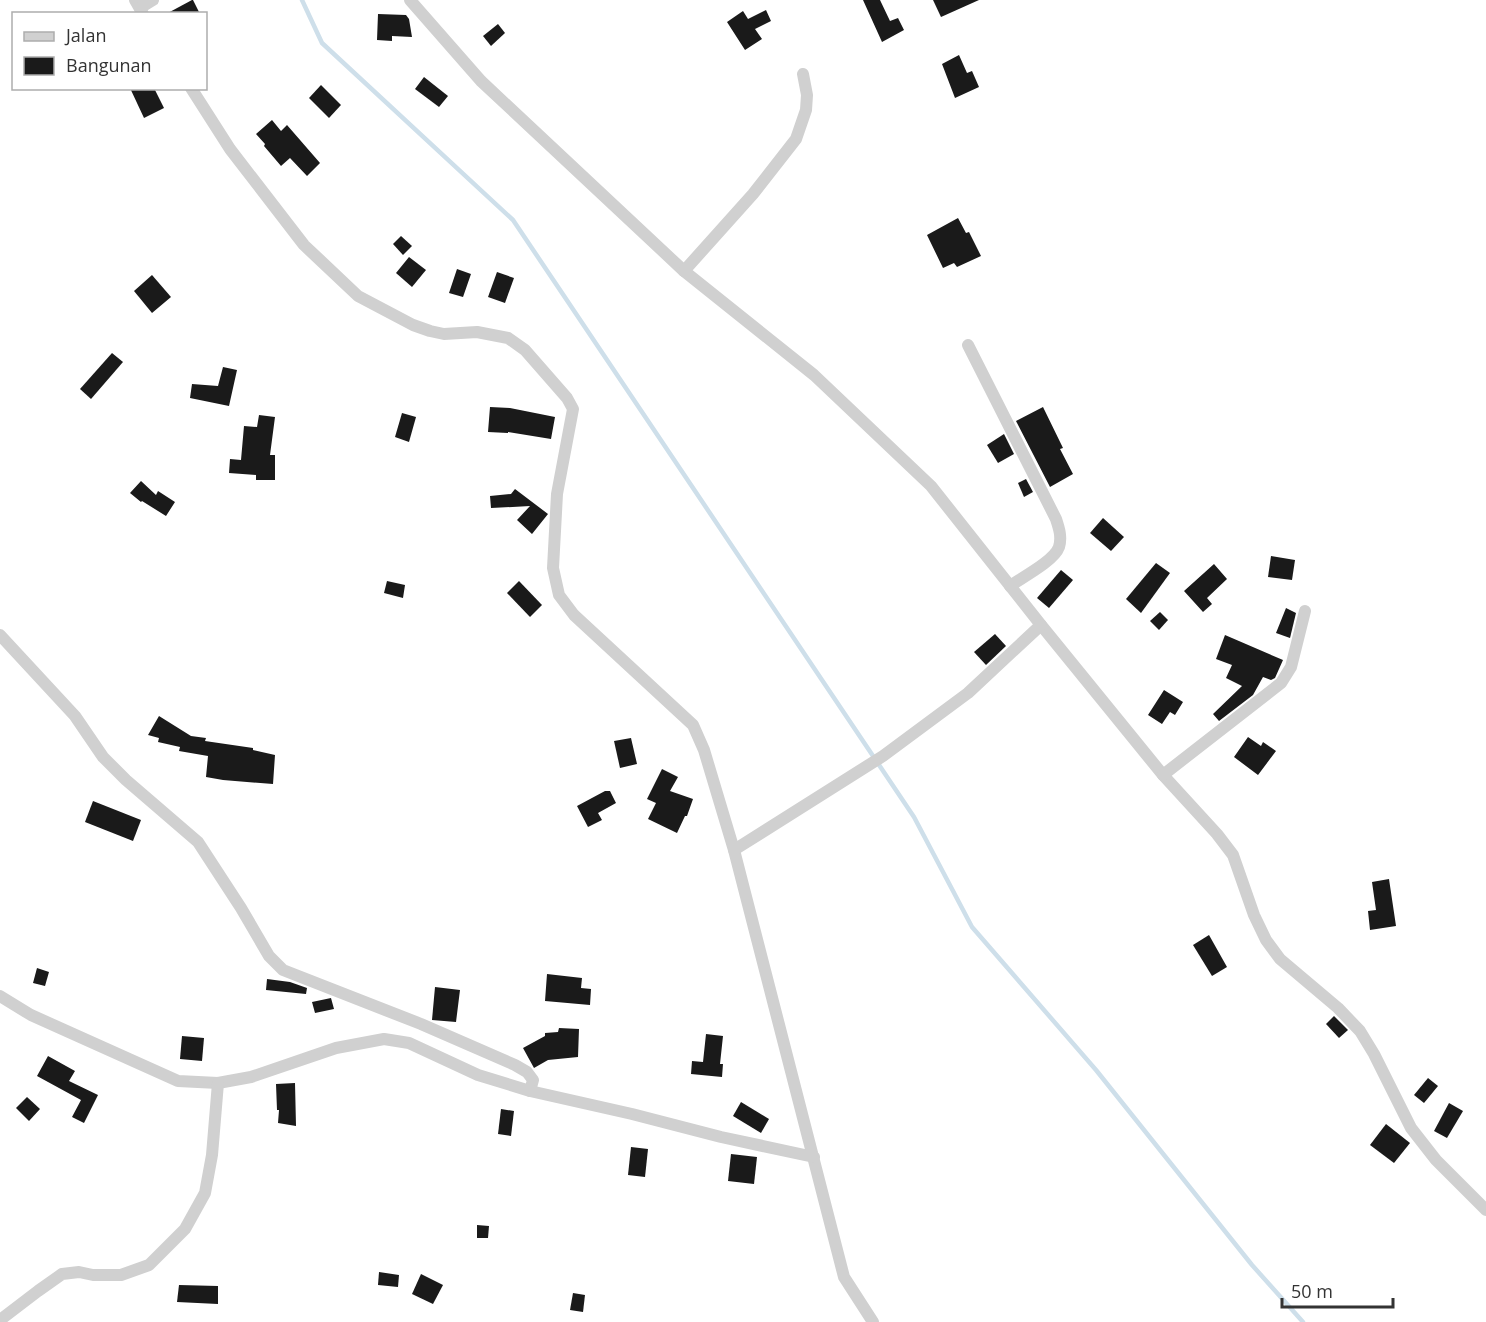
<svg xmlns="http://www.w3.org/2000/svg" width="1486" height="1322" viewBox="0 0 1486 1322" font-family="'Open Sans',sans-serif">
	<style>
		.lines { fill: none; stroke-linecap: round; stroke-linejoin: round }
		.stream { stroke: #cedfea; stroke-width: 4.5 }
		.building { fill: #1a1a1a }
		.street { stroke: #d0d0d0; stroke-width: 12 }
	</style>
	<rect width="100%" height="100%" fill="#fff"/>
	<g class="lines">
		<polyline class="stream" points="302,0 322,43 513,220 914,817 972,927 1096,1070 1252,1265 1303,1322"/>
	</g>
	<g class="building">
		<polygon points="193,0 200,14 166,14 192,0"/>
		<polygon points="863,0 880,0 890,21 898,18 904,30 882,42"/>
		<polygon points="933,0 979,0 941,17"/>
		<polygon points="766,10 771,21 755,29 762,39 745,50 727,22 743,11 748,19"/>
		<polygon points="378,14 406,15 409,19 412,37 392,36 392,41 377,40"/>
		<polygon points="498,24 505,33 491,46 483,36"/>
		<polygon points="959,55 967,73 972,71 979,87 955,98 942,64"/>
		<polygon points="424,77 448,96 439,107 415,89"/>
		<polygon points="321,85 341,105 329,118 309,98"/>
		<polygon points="130,88 154,88 164,108 144,118"/>
		<polygon points="272,120 281,131 287,125 320,163 307,176 290,158 281,166 264,146 265,144 256,134"/>
		<polygon points="958,218 966,233 969,232 981,256 957,267 954,263 943,268 927,235"/>
		<polygon points="401,236 412,246 403,255 393,244"/>
		<polygon points="409,257 426,270 412,287 396,273"/>
		<polygon points="457,269 471,274 463,297 449,293"/>
		<polygon points="497,272 514,278 505,303 488,297"/>
		<polygon points="152,275 171,297 152,313 134,291"/>
		<polygon points="112,353 123,362 91,399 80,389"/>
		<polygon points="223,367 237,370 229,406 190,398 192,384 218,386"/>
		<polygon points="490,407 510,408 555,417 551,439 508,432 508,433 488,432"/>
		<polygon points="1043,407 1063,448 1060,449 1073,474 1050,487 1016,421"/>
		<polygon points="402,413 416,417 409,442 395,437"/>
		<polygon points="259,415 275,417 270,455 275,455 275,480 256,480 256,475 229,473 230,459 241,460 244,426 257,427"/>
		<polygon points="1004,434 1014,454 998,463 987,445"/>
		<polygon points="1026,479 1033,492 1024,497 1018,483"/>
		<polygon points="141,481 156,495 158,491 175,502 166,516 142,501 141,502 130,493"/>
		<polygon points="515,489 548,514 532,534 517,520 530,506 491,508 490,496 511,494"/>
		<polygon points="1103,518 1124,537 1111,551 1090,533"/>
		<polygon points="1271,556 1295,560 1292,580 1268,577"/>
		<polygon points="1156,563 1170,573 1141,613 1126,599"/>
		<polygon points="1214,564 1227,579 1207,598 1212,604 1203,612 1184,591"/>
		<polygon points="1061,570 1073,580 1049,608 1037,598"/>
		<polygon points="387,581 405,585 403,598 384,593"/>
		<polygon points="519,581 542,605 530,617 507,593"/>
		<polygon points="1286,608 1296,613 1290,638 1276,633"/>
		<polygon points="1160,612 1168,620 1159,630 1150,621"/>
		<polygon points="995,634 1006,646 986,665 974,652"/>
		<polygon points="1225,635 1283,660 1275,678 1271,680 1263,677 1253,695 1219,721 1213,714 1242,686 1226,678 1232,665 1216,659"/>
		<polygon points="1164,690 1183,702 1175,715 1170,712 1162,724 1148,715"/>
		<polygon points="159,716 191,736 206,738 205,741 253,748 253,750 275,755 273,784 223,780 206,777 208,756 179,751 180,747 158,742 159,738 148,735"/>
		<polygon points="1248,737 1261,746 1263,742 1276,751 1258,775 1234,757"/>
		<polygon points="631,738 637,764 620,768 614,741"/>
		<polygon points="662,769 678,777 670,791 693,799 687,816 685,816 677,833 648,819 656,803 647,799"/>
		<polygon points="605,791 610,791 616,803 598,813 602,820 588,827 577,806"/>
		<polygon points="93,801 141,820 133,841 85,822"/>
		<polygon points="1389,879 1396,926 1370,930 1368,911 1376,910 1372,882"/>
		<polygon points="1209,935 1227,967 1212,976 1193,945"/>
		<polygon points="37,968 49,972 45,986 33,983"/>
		<polygon points="547,974 582,978 581,988 591,989 590,1005 545,1001"/>
		<polygon points="267,979 290,982 307,988 306,994 266,990"/>
		<polygon points="435,987 460,990 456,1022 432,1020"/>
		<polygon points="331,998 334,1009 315,1013 312,1002"/>
		<polygon points="1334,1016 1348,1030 1339,1038 1326,1024"/>
		<polygon points="559,1028 579,1029 578,1057 548,1060 534,1068 523,1048 545,1036 545,1033 558,1032"/>
		<polygon points="706,1034 723,1036 720,1064 723,1064 722,1077 691,1074 692,1061 703,1062"/>
		<polygon points="182,1036 204,1038 202,1061 180,1059"/>
		<polygon points="48,1056 75,1071 69,1081 98,1095 84,1123 72,1117 81,1100 37,1076"/>
		<polygon points="1428,1078 1438,1086 1424,1103 1414,1095"/>
		<polygon points="295,1083 296,1126 278,1123 279,1110 277,1110 276,1084"/>
		<polygon points="27,1097 40,1109 29,1121 16,1108"/>
		<polygon points="741,1102 769,1119 761,1133 733,1116"/>
		<polygon points="1449,1103 1463,1111 1447,1138 1434,1131"/>
		<polygon points="501,1109 514,1111 511,1136 498,1134"/>
		<polygon points="1386,1124 1410,1143 1394,1163 1370,1145"/>
		<polygon points="631,1147 648,1149 645,1177 628,1175"/>
		<polygon points="731,1154 757,1157 754,1184 728,1181"/>
		<polygon points="477,1225 489,1226 488,1238 477,1238"/>
		<polygon points="379,1272 399,1275 398,1287 378,1285"/>
		<polygon points="421,1274 443,1285 433,1304 412,1294"/>
		<polygon points="179,1285 218,1286 218,1304 177,1302"/>
		<polygon points="573,1293 585,1295 583,1312 570,1310"/>
	</g>
	<g class="lines">
		<g class="street">
			<polyline points="135,0 143,14"/>
			<polyline points="410,0 481,81 684,271 814,375 931,486 1041,625 1163,775 1217,834 1233,855 1254,915 1266,940 1280,959 1338,1008 1360,1031 1374,1054 1411,1128 1436,1160 1486,1210"/>
			<polyline points="140,8 153,0"/>
			<polyline points="191,88 230,149 304,245 358,296 413,325 430,331 444,334 477,332 508,338 525,350 567,398 573,409 557,494 553,568 559,595 574,615 693,725 704,750 734,850 844,1277 873,1322"/>
			<polyline points="684,271 753,194 796,139 806,110 807,95 803,74"/>
			<path d="M 968,345 L 1056,519 C 1059,528 1062,537 1059,547 C 1054,561 1023,577 1010,586"/>
			<polyline points="0,635 75,716 103,757 126,780 198,842 241,908 269,956 283,970 421,1024 515,1065 527,1072 533,1080 530,1091"/>
			<polyline points="1163,775 1281,683 1291,667 1305,611"/>
			<polyline points="734,850 883,756 968,693 1041,625"/>
			<polyline points="0,996 31,1015 178,1081 218,1083 251,1077 336,1048 384,1039 409,1043 478,1075 530,1091 632,1114 721,1137 814,1157"/>
			<polyline points="0,1320 38,1291 62,1274 79,1272 93,1275 121,1275 149,1265 185,1229 205,1193 212,1155 218,1083"/>
		</g>
	</g>
	<rect x="12" y="12" width="195" height="78" fill="#ffffff" stroke="#adadad" stroke-width="1.5"/>
	<rect x="24" y="32" width="30" height="9" fill="#d0d0d0" stroke="#adadad" stroke-width="1.5"/>
	<text x="66" y="42" font-size="18" fill="#333333">Jalan</text>
	<rect x="24" y="57" width="30" height="18" fill="#1a1a1a" stroke="#adadad" stroke-width="1.5"/>
	<text x="66" y="72" font-size="18" fill="#333333">Bangunan</text>
	<path d="M1282 1298v9h111v-9" fill="none" stroke="#333333" stroke-width="3"/>
	<text x="1291" y="1298" font-size="18" fill="#333333" stroke="#ffffff" stroke-width="4.5" paint-order="stroke">50 m</text>
</svg>
